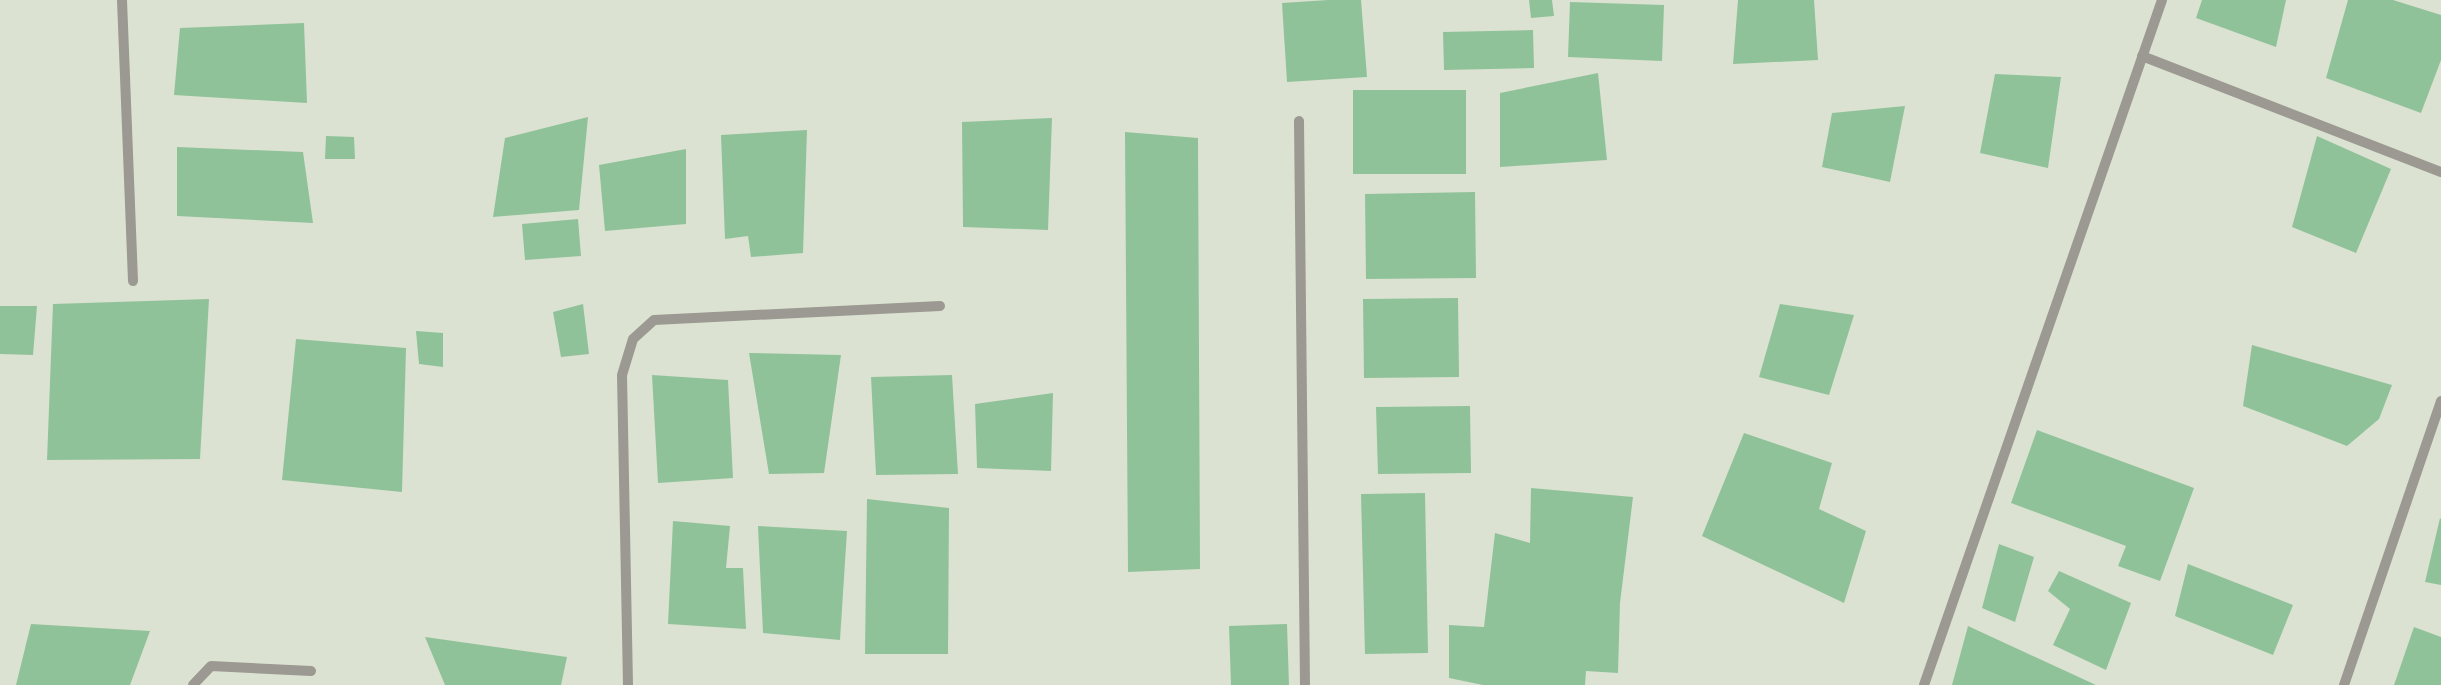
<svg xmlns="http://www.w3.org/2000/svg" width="2441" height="685" viewBox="0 0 2441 685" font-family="Ubuntu,sans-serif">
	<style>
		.building { fill: #90c29a }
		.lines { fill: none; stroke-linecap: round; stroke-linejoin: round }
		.street { stroke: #9b9992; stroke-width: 10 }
	</style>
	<rect width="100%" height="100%" fill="#dce2d1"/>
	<g class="building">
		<polygon points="1328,0 1361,0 1367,77 1287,82 1282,3"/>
		<polygon points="1529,0 1552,0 1554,16 1531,18"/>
		<polygon points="1738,0 1814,0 1818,60 1733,64"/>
		<polygon points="2202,0 2286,0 2276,47 2196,18"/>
		<polygon points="2348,0 2393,0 2441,15 2441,60 2421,113 2326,78"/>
		<polygon points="1570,2 1664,5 1662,61 1568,57"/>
		<polygon points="304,23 307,103 174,95 180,28"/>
		<polygon points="1533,30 1534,68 1444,70 1443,32"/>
		<polygon points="1598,73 1607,160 1500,167 1500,93"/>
		<polygon points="1995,74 2061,77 2048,168 1980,153"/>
		<rect x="1353" y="90" width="113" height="84"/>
		<polygon points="1905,106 1890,182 1822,167 1832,113"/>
		<polygon points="588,117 579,210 493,217 505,138"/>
		<polygon points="1052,118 1048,230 963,227 962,122"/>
		<polygon points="807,130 803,253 751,257 748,236 725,239 721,135"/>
		<polygon points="1125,132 1198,138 1200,569 1128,572"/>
		<polygon points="326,136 354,137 355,159 325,159"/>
		<polygon points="2317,136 2391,169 2356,253 2292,227"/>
		<polygon points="177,147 303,152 313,223 177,216"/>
		<polygon points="686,149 686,224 605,231 599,165"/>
		<polygon points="1475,192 1476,278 1366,279 1365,194"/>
		<polygon points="578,219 581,256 525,260 522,224"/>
		<polygon points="1458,298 1459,377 1364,378 1363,299"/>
		<polygon points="209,299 200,459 47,460 53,304"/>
		<polygon points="583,304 589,354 561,357 553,312"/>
		<polygon points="1780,304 1854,315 1829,395 1759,377"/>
		<polygon points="0,306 37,306 33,355 0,354"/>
		<polygon points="416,331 443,333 443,367 419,364"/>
		<polygon points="296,339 406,348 402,492 282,480"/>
		<polygon points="2252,345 2392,385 2379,419 2347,446 2243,406"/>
		<polygon points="749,353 841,355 824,473 769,474"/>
		<polygon points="652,375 728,380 733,478 658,483"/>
		<polygon points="952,375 958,474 876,475 871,377"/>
		<polygon points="1053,393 1051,471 977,468 975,404"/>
		<polygon points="1470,406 1471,473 1378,474 1376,407"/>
		<polygon points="2037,430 2194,488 2160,581 2118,566 2126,546 2011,503"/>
		<polygon points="1744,433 1832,463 1819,509 1866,531 1844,603 1702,536"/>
		<polygon points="1531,488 1633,497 1620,603 1618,673 1586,671 1585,685 1483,685 1449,678 1449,625 1484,627 1495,533 1530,543"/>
		<polygon points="1425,493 1428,653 1365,654 1361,494"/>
		<polygon points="867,499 949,508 948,654 865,654"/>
		<polygon points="2440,518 2441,519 2441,585 2425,582"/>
		<polygon points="673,521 730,526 726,568 743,568 746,629 668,624"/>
		<polygon points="758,526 847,531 840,640 763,633"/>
		<polygon points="1999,544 2034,557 2015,622 1982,608"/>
		<polygon points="2188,564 2293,605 2273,655 2175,616"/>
		<polygon points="2059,571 2131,603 2106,670 2053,645 2070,609 2048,591"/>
		<polygon points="31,624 150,631 130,685 16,685"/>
		<polygon points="1287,624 1289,685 1231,685 1229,626"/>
		<polygon points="1968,626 2096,685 1952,685"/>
		<polygon points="2414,627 2441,637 2441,685 2394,685"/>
		<polygon points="425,637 567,657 561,685 445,685"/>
	</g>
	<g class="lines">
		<g class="street">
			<polyline points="122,0 133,281"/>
			<polyline points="2142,56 2441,172"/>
			<polyline points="1299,121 1305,685"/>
			<polyline points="193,685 211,666 311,671"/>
			<polyline points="628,685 622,375 633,339 654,320 940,306"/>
			<polyline points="1924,685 2162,0"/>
			<polyline points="2344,685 2441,401"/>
		</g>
	</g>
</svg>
